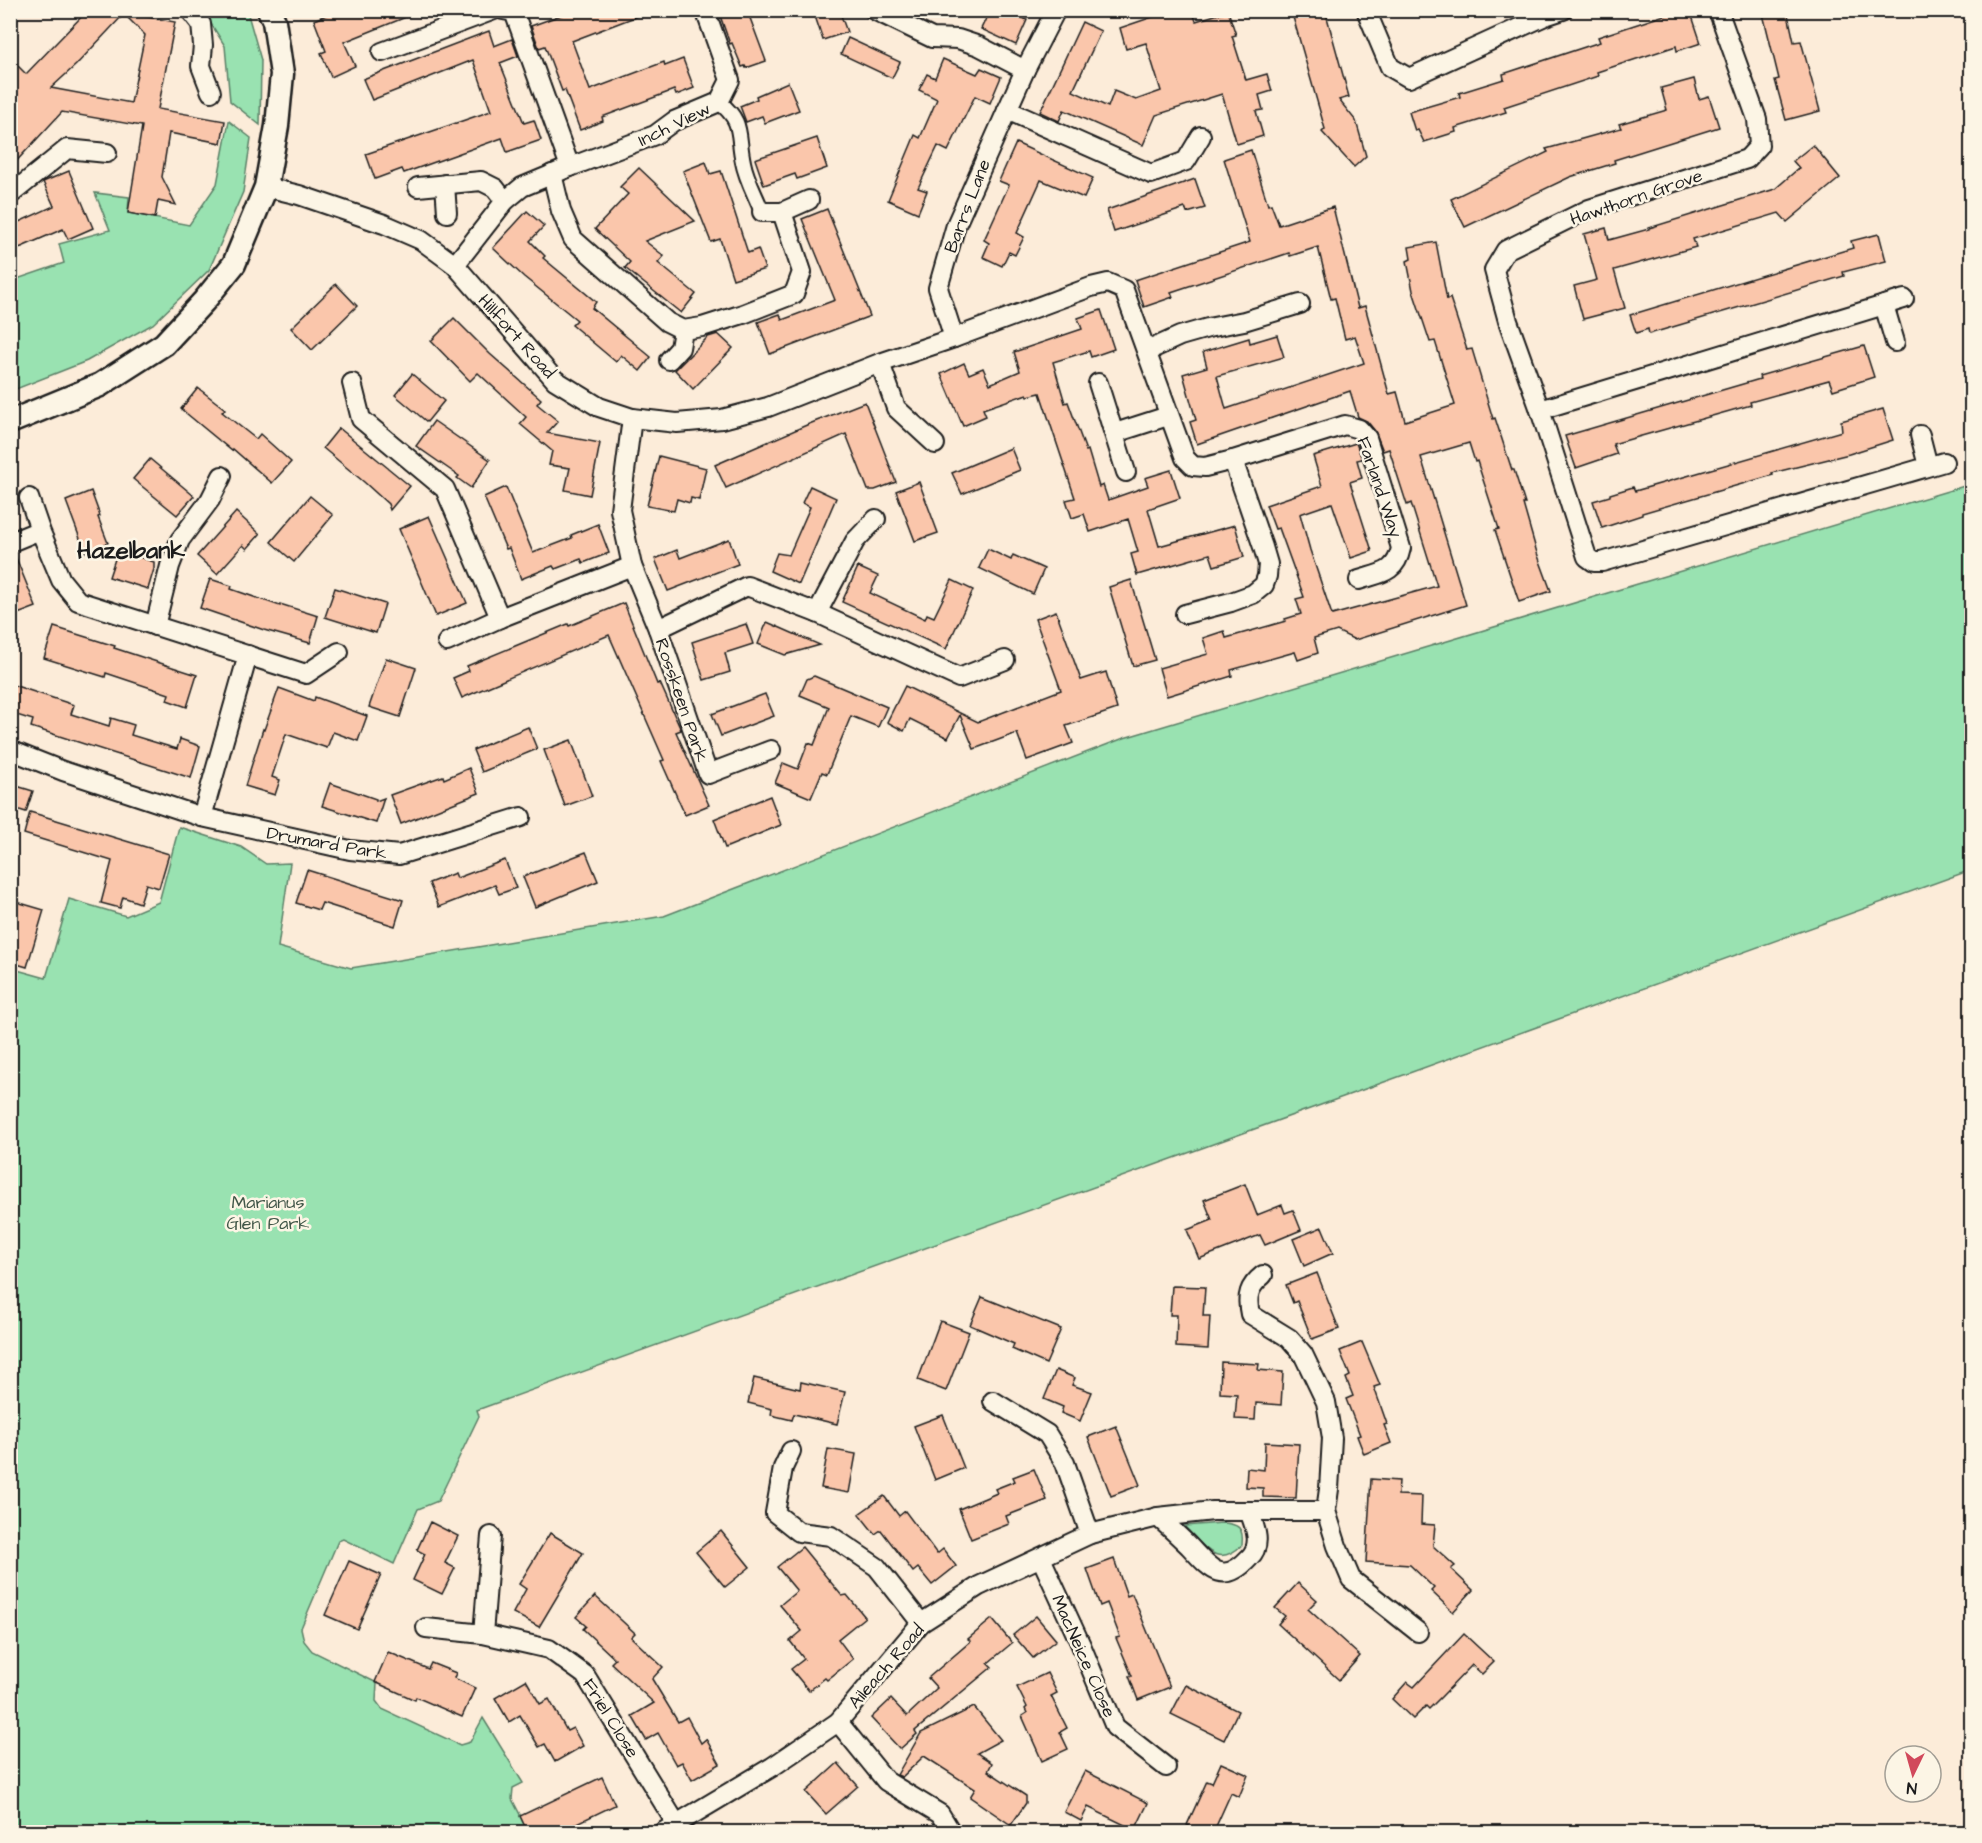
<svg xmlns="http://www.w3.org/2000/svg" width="1982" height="1843" viewBox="0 0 1982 1843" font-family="'Architects Daughter',sans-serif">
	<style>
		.green { fill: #99e2b1; stroke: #5a7f66; stroke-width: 1.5 }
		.building { fill: #fac6ab; stroke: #1c1c1c; stroke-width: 1.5; fill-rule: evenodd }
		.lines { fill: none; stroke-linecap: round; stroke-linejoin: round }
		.pedestrian-casing { stroke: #1c1c1c; stroke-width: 18 }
		.minor-casing { stroke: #1c1c1c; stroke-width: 22 }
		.tertiary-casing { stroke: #1c1c1c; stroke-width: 27 }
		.pedestrian { stroke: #fcf5e5; stroke-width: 14 }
		.minor { stroke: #fcf5e5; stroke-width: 18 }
		.tertiary { stroke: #fcf5e5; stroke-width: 22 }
		.labels { text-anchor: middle; stroke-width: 5; stroke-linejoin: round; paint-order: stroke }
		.street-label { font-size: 18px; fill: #1c1c1c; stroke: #fcf5e5 }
		.park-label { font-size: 18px; fill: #425749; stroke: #fcf5e5 }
		.district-label { font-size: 24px; font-weight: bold; fill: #1c1c1c; stroke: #fcf5e5 }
	</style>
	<rect width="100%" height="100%" fill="#fcecd9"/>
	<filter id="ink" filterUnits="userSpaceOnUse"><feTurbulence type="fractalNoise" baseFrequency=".0167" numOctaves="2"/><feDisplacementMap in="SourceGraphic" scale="12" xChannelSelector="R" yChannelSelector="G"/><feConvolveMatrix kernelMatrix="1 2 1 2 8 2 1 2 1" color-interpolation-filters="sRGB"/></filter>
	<g filter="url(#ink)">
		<g class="green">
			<polygon points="203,11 247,11 261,60 260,125 230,101 225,46"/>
			<polygon points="229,121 251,138 243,192 209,270 153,324 87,361 11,391 11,281 64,263 59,244 110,230 95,193 129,197 128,213 189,225 217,184"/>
			<polygon points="1971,484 1971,870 477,1410 479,1416 438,1501 418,1509 394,1564 343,1539 338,1541 301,1628 304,1641 312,1651 377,1683 376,1701 382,1709 460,1745 470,1742 483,1718 523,1783 513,1788 512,1799 529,1832 20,1832 11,1829 10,968 46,978 69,899 126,916 159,902 179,827 241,847 266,864 290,863 278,947 351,968 664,916 1124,738"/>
			<path d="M 1222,1523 C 1238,1524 1244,1527 1242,1545 C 1216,1570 1204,1545 1184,1526 Z"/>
		</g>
		<g class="building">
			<path d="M 88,10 L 128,10 L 126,13 L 175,22 L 158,109 L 225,121 L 221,143 L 169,133 L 162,177 L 176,205 L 158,201 L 155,218 L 128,213 L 142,126 L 62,112 L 10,168 L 10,58 L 26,74 ZM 124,14 L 145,35 L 131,103 L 51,88 L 76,65 Z"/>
			<polygon points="338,10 421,10 421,11 344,42 355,66 331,77 321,53 326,51 314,20"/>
			<polygon points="575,10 648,10 648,12 572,41 590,90 664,62 665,66 683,59 694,88 676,95 674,90 602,117 603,121 580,130 565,90 562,91 545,46 539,48 531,26"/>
			<polygon points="718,10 747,10 766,61 746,68 745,66 742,67 732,43 730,44"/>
			<polygon points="813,10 839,10 847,32 823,40"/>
			<polygon points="990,10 1021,10 1019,16 1027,20 1016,45 981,29"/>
			<polygon points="1173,10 1192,10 1196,21 1228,11 1236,35 1232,36 1246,80 1267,74 1272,91 1259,95 1263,110 1256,111 1263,136 1237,144 1222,94 1156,115 1143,145 1064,110 1059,121 1040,112 1082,22 1101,31 1073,91 1108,107 1114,91 1136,100 1161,91 1146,43 1126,49 1120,28"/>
			<polygon points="1291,10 1325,10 1349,97 1339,100 1356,121 1366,156 1354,167 1322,132 1325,129"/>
			<polygon points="1680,10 1690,10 1701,43 1677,51 1676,46 1597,72 1598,76 1504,107 1506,112 1455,128 1456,132 1424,142 1418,130 1415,131 1409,112 1460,97 1459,93 1504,79 1503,74 1600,42 1598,37"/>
			<polygon points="1762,10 1787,10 1794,42 1801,41 1820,111 1786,120 1775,80 1779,79"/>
			<polygon points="489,31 494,46 512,39 518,56 500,63 524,123 534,120 541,140 507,152 502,138 404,173 402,169 375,179 366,154 491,111 473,60 372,100 363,79"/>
			<polygon points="848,38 900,62 892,78 841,54"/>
			<polygon points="943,59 977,74 981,68 1001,77 990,103 975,96 948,151 938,146 918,188 927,191 918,213 888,200 915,135 920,138 937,99 919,90 927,74 935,78"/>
			<polygon points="1694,79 1699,99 1709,96 1719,127 1614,160 1615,163 1570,177 1465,227 1451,199 1548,152 1546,149 1621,128 1619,124 1667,110 1661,88"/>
			<polygon points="788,82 799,110 765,123 762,116 746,122 740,106 757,99 756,96"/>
			<polygon points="817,138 827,168 797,179 795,174 764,185 755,159"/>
			<polygon points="1016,143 1093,178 1084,198 1041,180 1017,233 1024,237 1015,255 1009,252 1002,266 983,257 989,243 984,240 1009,185 999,181"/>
			<polygon points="1813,145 1840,178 1787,222 1779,213 1693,239 1696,247 1614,270 1625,308 1583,319 1574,286 1597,280 1584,234 1606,228 1609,240 1649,229 1649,228 1775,189 1799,168 1793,161"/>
			<polygon points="1251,150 1268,205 1271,204 1279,225 1333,207 1358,308 1365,306 1389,394 1397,392 1405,421 1455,405 1435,341 1430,342 1413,291 1407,261 1411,259 1409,247 1436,242 1447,300 1450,298 1467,350 1472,349 1493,419 1495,418 1512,470 1514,470 1525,504 1523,504 1537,553 1551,591 1519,602 1495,530 1499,529 1477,461 1475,462 1469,443 1421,457 1466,605 1355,640 1337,631 1314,638 1318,653 1298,660 1295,652 1231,670 1232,676 1167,696 1159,668 1208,654 1203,638 1224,631 1226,638 1286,621 1285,619 1301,614 1296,599 1304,597 1279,528 1275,529 1266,505 1322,486 1313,456 1356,443 1362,459 1357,460 1362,478 1350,482 1372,551 1351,558 1332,503 1300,514 1310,550 1332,615 1437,586 1411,503 1407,505 1389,449 1383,451 1375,431 1367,421 1358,417 1350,391 1197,444 1190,422 1196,420 1183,374 1207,367 1203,352 1249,338 1250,343 1277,335 1284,357 1217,376 1226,409 1364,363 1355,336 1345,339 1335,298 1331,299 1318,247 1290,256 1289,253 1171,292 1173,297 1144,307 1135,280 1250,242 1224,159"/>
			<polygon points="706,162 710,174 721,171 748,253 758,249 765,269 733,279 720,239 711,242 683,171"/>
			<polygon points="639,168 695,221 645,241 664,256 658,263 696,294 681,313 625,268 630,262 595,229 628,194 620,187"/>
			<polygon points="69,171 93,228 68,239 63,229 10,252 10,226 54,206 43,182"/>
			<polygon points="1195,179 1205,208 1187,213 1185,208 1114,232 1107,210"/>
			<polygon points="827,209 870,316 770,354 758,322 780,314 782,320 835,300 802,219"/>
			<polygon points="527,211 544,226 530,241 545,256 543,258 596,302 592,308 651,357 640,371 621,355 616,362 572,325 577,320 524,277 493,248"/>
			<polygon points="1879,234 1886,261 1843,272 1844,276 1649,334 1648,329 1636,333 1630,315 1853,248 1851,241"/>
			<polygon points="336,284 357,306 312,350 291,328"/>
			<polygon points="1101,310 1114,349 1091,357 1089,351 1053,362 1065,403 1068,402 1086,451 1088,450 1099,487 1103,485 1108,500 1148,486 1145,478 1171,470 1180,498 1148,509 1159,546 1235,525 1244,557 1214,566 1210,554 1137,575 1131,554 1138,552 1128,519 1090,532 1084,514 1072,518 1066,500 1075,498 1040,393 1028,396 1027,394 983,409 986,416 963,426 941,374 964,363 969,374 983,368 990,384 1020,371 1014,352 1082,329 1078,318"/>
			<polygon points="454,318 490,354 541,399 537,404 558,421 547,433 600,443 590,495 565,490 570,468 549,465 552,451 520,424 526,417 478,373 470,381 431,341"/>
			<polygon points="718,334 733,348 693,389 675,370 708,337"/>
			<polygon points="1864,346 1874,377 1833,390 1829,380 1750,402 1751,405 1613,444 1617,454 1576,468 1565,436 1760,379 1759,376"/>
			<polygon points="412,374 444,401 427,422 395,395"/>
			<polygon points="198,388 225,409 222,412 256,439 260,434 291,462 272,483 233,449 232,451 181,409"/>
			<polygon points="865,402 896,482 875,490 868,490 846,434 726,488 715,465 809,424"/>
			<polygon points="1883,409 1893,440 1849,454 1772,473 1773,475 1642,513 1642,515 1602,528 1593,501 1610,496 1610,494 1633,487 1635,491 1842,431 1841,421"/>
			<polygon points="434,421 490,460 471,488 457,478 459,476 416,446"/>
			<polygon points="339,428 410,486 390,510 388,504 364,482 323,448"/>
			<polygon points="1011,448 1020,470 962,494 952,473"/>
			<polygon points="659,456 706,468 699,500 691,498 690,503 677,499 674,511 647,506"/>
			<polygon points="150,459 194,496 177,515 133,479"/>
			<polygon points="919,482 938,533 915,541 896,491"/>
			<polygon points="810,486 836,498 799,584 770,571 777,553 789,555 810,507 802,503"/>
			<polygon points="506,487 533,553 572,538 571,535 598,524 609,553 583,563 581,559 555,569 553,566 521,579 509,548 506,549 484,497"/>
			<polygon points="91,491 100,516 98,517 108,543 85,552 66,501"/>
			<polygon points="310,496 333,515 294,562 271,542"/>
			<polygon points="236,512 260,534 247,549 243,545 217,574 197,556"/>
			<polygon points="429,516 467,603 436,616 399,529"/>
			<polygon points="729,539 738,564 668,591 655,559 677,550 680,558"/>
			<polygon points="988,549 1011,560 1013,555 1044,569 1033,594 979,568"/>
			<polygon points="118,550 154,562 154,569 148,589 109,577"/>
			<polygon points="10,553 14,553 36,607 10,617"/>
			<polygon points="858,567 878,576 870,593 925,619 927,614 934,617 952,580 973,590 946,649 842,602"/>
			<polygon points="210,579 232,586 231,589 280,606 280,604 318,616 310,643 264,630 200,608"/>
			<polygon points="1131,580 1155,660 1133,666 1109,587"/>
			<polygon points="335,588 385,604 376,633 325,617"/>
			<polygon points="624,603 657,684 660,683 681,730 676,732 709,805 685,815 661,761 664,760 609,635 462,698 453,678 469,671 467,666 568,624 569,626"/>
			<polygon points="1056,611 1081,680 1106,672 1117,709 1066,726 1073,743 1027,760 1017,733 974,749 960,715 948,738 910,719 904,731 887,722 905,686 978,722 1061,690 1035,619"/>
			<polygon points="767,622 792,633 820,645 785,655 758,644"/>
			<polygon points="746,624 753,644 725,653 730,672 704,680 692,642"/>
			<polygon points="54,627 115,646 114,648 197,675 187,707 167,700 169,694 106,673 105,677 44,658"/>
			<polygon points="386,658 416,668 400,717 369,707"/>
			<polygon points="814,676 887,707 878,727 851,716 827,774 822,772 811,798 775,783 783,763 798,769 808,743 814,745 829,707 800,695 807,679"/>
			<polygon points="10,684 74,705 71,714 109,726 111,718 134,725 131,735 177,749 180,739 200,746 191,778 31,727 33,720 10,713"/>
			<polygon points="279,688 314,701 315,697 367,716 358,741 333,732 327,748 286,734 272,777 280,780 275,795 245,786 263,729 264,730"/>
			<polygon points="765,694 774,716 721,736 712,714"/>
			<polygon points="528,727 537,749 482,772 473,750"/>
			<polygon points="571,740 592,796 565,806 544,750"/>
			<polygon points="469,768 479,793 401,824 390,795 443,776 444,779"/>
			<polygon points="330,783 376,799 376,801 384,798 376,823 322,806"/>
			<polygon points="10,784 33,791 26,812 10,807"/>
			<polygon points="770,796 781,825 725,848 714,819"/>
			<polygon points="30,812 169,854 159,888 146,884 140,903 123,897 120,908 101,903 112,861 24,834"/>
			<polygon points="586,852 598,881 535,907 523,877"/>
			<polygon points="505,860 516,888 499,894 495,885 439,907 429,883 455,873 457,878"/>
			<polygon points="307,870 403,900 395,926 322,903 319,910 296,903"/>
			<polygon points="10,900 44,910 27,967 10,962"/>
			<polygon points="1245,1184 1257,1215 1282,1205 1285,1213 1293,1210 1301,1230 1265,1245 1260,1235 1199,1259 1187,1230 1212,1220 1204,1200"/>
			<polygon points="1322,1227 1333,1253 1304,1266 1293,1239"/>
			<polygon points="1317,1273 1339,1329 1312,1339 1297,1301 1293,1303 1286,1285"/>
			<polygon points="1172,1286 1205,1287 1203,1316 1210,1316 1208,1349 1176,1347 1177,1315 1170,1315"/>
			<polygon points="982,1297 1061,1329 1046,1364 1012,1349 1014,1344 970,1325"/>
			<polygon points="940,1321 969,1332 946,1391 918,1380"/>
			<polygon points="1362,1342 1380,1385 1374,1387 1387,1424 1384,1425 1391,1443 1364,1454 1357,1436 1360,1435 1346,1399 1353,1396 1346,1378 1350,1376 1340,1351"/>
			<polygon points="1221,1362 1259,1364 1258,1370 1283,1372 1281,1405 1256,1403 1255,1420 1235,1419 1237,1394 1220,1393"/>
			<polygon points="1056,1370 1075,1378 1072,1385 1092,1392 1080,1421 1061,1413 1063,1407 1044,1399"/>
			<polygon points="754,1378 800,1389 801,1382 845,1392 837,1424 794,1414 792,1420 771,1415 772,1409 748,1403"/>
			<polygon points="943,1415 964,1468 935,1480 914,1426"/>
			<polygon points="1116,1426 1140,1485 1111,1496 1088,1437"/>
			<polygon points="1265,1442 1299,1444 1296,1498 1263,1497 1263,1488 1246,1487 1247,1468 1264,1470"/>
			<polygon points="828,1449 856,1454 849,1493 821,1488"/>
			<polygon points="1034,1469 1047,1500 1006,1516 1009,1524 971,1539 959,1509 997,1493 995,1489 1015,1481 1013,1477"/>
			<polygon points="1371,1479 1399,1481 1398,1495 1422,1496 1421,1524 1435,1525 1433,1546 1455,1566 1451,1569 1473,1590 1453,1612 1431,1591 1434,1588 1410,1565 1366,1562"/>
			<polygon points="884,1496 899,1516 905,1511 937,1554 943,1549 956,1566 932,1585 918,1568 913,1572 881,1530 875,1534 859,1514"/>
			<polygon points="430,1522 458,1536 445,1563 455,1568 442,1594 413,1580 425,1554 417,1550"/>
			<polygon points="721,1531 750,1567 725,1587 696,1552"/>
			<polygon points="550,1533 583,1553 539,1627 513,1613 526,1589 519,1584"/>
			<polygon points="802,1547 842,1596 847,1595 865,1617 838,1639 853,1659 827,1680 825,1678 809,1691 791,1669 804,1659 790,1641 802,1631 780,1605 797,1591 777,1567"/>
			<polygon points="1114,1559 1127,1596 1132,1594 1170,1687 1138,1700 1129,1676 1132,1676 1116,1638 1120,1637 1107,1603 1100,1606 1087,1569"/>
			<polygon points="349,1561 381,1575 357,1629 325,1615"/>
			<polygon points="1298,1583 1317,1600 1308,1609 1360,1656 1339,1680 1278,1624 1285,1616 1275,1608"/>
			<polygon points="595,1596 635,1633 631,1637 663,1667 652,1679 678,1722 687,1717 701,1743 706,1739 720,1764 692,1780 682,1762 676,1765 658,1733 646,1740 632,1716 654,1703 611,1663 615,1659 583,1629 586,1626 576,1617"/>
			<polygon points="1036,1616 1056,1640 1033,1658 1013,1635"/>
			<polygon points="992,1619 1012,1643 988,1663 992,1667 915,1731 917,1734 900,1749 871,1718 891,1699 907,1716 937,1688 928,1678 971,1641 968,1639"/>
			<polygon points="1464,1634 1494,1662 1482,1674 1472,1665 1441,1697 1429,1709 1426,1706 1413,1719 1392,1699 1407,1682 1414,1687"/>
			<polygon points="388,1652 428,1669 431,1663 456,1673 454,1678 475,1688 462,1717 416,1697 415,1700 375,1682"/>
			<polygon points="1047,1673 1057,1693 1051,1696 1067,1728 1060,1732 1068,1749 1042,1761 1022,1716 1027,1713 1025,1709 1027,1707 1017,1687"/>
			<polygon points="526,1680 540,1704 549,1699 567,1731 573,1728 583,1746 555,1762 545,1744 539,1747 520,1715 509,1722 495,1698"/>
			<polygon points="1186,1685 1238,1711 1224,1740 1171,1714"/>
			<polygon points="974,1707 1001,1740 977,1753 992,1763 988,1771 1026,1796 1026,1803 1011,1825 970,1797 975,1789 924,1756 902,1777 897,1775 921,1733"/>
			<polygon points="838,1763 858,1786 826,1814 806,1792"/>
			<polygon points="1221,1763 1248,1775 1239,1797 1231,1793 1213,1833 1203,1833 1187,1825 1207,1781 1212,1783"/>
			<polygon points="1085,1771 1148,1803 1135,1830 1088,1807 1081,1821 1064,1812"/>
			<polygon points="602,1777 615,1805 557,1833 528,1833 520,1816"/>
		</g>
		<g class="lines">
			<g class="pedestrian-casing">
				<path id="pedestrian" d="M 719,102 C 744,122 737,134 743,162 C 746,179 756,196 762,212"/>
			</g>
			<g class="minor-casing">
				<g id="minor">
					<polyline points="190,10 201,24 203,45 201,66 211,92"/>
					<polyline points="503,10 514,12 570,167"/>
					<polyline points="874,10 932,38 958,39 979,46 1025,70"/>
					<polyline points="1366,10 1390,67 1409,78 1545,16 1563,10"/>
					<polyline points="1718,10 1757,119 1759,146 1747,159 1589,209 1506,250 1494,270 1508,321 1540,410 1587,557 1594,562 1602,562 1944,462"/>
					<polyline points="382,52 494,10"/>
					<polyline points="1007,110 1151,174 1186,161 1201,136"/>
					<polyline points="552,174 561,211 573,239 667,322 683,330 702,327 743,314 794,294 802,272 782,212"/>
					<polyline points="445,184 447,213"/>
					<path d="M 266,187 L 299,195 L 384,224 L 421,240 L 455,265 L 555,380 L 599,407 L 632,418 L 677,423 L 722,419 L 768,407 L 880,363 L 954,338 L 1091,287 L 1108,283 L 1124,290 L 1185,458 L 1193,466 L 1205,467 L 1233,460 L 1345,425 L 1359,429 L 1367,438 L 1401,548 C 1396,573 1381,573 1359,580"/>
					<polyline points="418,187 481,181 495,188 505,201"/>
					<polyline points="10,195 67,149 107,153"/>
					<polyline points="762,212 782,212 809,200"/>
					<polyline points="455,265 505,201 522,187 570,167 655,135 674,121 719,102 730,80 705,10"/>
					<polyline points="1884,305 1895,342"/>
					<polyline points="954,338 938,288 956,225 1025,70 1056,10"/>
					<polyline points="1147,351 1180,336 1208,328 1244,321 1300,304"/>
					<polyline points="669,360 680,348 683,330"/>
					<polyline points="880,363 896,408 935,444"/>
					<polyline points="352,383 361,419 445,489 500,618"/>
					<polyline points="1098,383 1126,472"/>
					<polyline points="1540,410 1904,299"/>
					<polyline points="632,418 620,510 632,566 658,629 708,774 771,750"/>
					<polyline points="1115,433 1168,416"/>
					<polyline points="1920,435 1928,466"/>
					<polyline points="29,498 40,530 61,580 78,601 306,674 339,652"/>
					<polyline points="11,542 40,530"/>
					<polyline points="817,613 855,541 876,519"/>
					<polyline points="1185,614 1231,602 1253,594 1264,585 1267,576 1268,564 1263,547 1233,460"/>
					<polyline points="155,626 170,566 180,540 210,500 222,476"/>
					<polyline points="658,629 747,586 817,613 959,678 1005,660"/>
					<polyline points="447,642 500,618 632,566"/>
					<polyline points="10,750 63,771 202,817 350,850 399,855 521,817"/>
					<polyline points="202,817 248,655"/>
					<path d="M 1263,1275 C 1249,1286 1246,1296 1250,1314 L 1289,1338 L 1303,1354 L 1326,1402 L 1332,1438 L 1329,1489 L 1326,1511 L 1337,1546 L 1351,1579 L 1418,1632"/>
					<polyline points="993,1401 1047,1434 1065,1463 1090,1534"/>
					<polyline points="791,1451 783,1468 775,1513 799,1532 831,1536 877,1567 921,1623"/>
					<path d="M 1158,1517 C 1169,1527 1179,1536 1189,1546 C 1209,1567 1222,1587 1249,1558 C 1263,1545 1255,1527 1249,1511"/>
					<polyline points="1041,1558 1081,1645 1115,1727 1166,1767"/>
					<polyline points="426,1628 483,1634 549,1649 585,1675 677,1825"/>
					<polyline points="483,1634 491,1536"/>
					<polyline points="838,1722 886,1781 940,1814 951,1832"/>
					<polyline points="663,1832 772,1767 838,1722 921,1623 979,1586 1090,1534 1158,1517 1213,1511 1326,1511"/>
				</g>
			</g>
			<g class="tertiary-casing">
				<polyline id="tertiary" points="10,422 100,385 164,344 204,301 234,264 266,187 277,126 282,74 274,21 269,10"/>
			</g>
			<use href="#pedestrian" class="pedestrian"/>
			<use href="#minor" class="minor"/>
			<use href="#tertiary" class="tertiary"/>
		</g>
	</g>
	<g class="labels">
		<g class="street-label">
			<text transform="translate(674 124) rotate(-26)" y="6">Inch View</text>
			<text transform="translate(1636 197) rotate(-19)" y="6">Hawthorn Grove</text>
			<text transform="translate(967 206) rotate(-69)" y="6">Barrs Lane</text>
			<text transform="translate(517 336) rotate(48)" y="6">Hillfort Road</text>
			<text transform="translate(1380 487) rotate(71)" y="6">Farland Way</text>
			<text transform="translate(682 700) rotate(71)" y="6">Rosskeen Park</text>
			<text transform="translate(327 843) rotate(10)" y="6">Drumard Park</text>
			<text transform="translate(1084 1656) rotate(66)" y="6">MacNeice Close</text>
			<text transform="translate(886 1666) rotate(-49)" y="6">Aileach Road</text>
			<text transform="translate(611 1718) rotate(58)" y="6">Friel Close</text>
		</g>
		<g class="park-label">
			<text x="268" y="1208">Marianus<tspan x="268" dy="21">Glen Park</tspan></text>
		</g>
		<g class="district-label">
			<text x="131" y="558">Hazelbank</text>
		</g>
	</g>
	<rect width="1982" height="1843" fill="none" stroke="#fcf5e5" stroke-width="36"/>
	<rect x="18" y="18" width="1946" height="1807" fill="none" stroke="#1c1c1c" stroke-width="2" filter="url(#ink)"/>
	<g transform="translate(1913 1774) rotate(185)"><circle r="28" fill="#fcf5e5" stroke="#a29e95" stroke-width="1.5"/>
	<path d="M0-4.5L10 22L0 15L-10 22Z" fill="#d1495b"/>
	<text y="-9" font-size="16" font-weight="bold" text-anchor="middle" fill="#1c1c1c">N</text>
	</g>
</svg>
